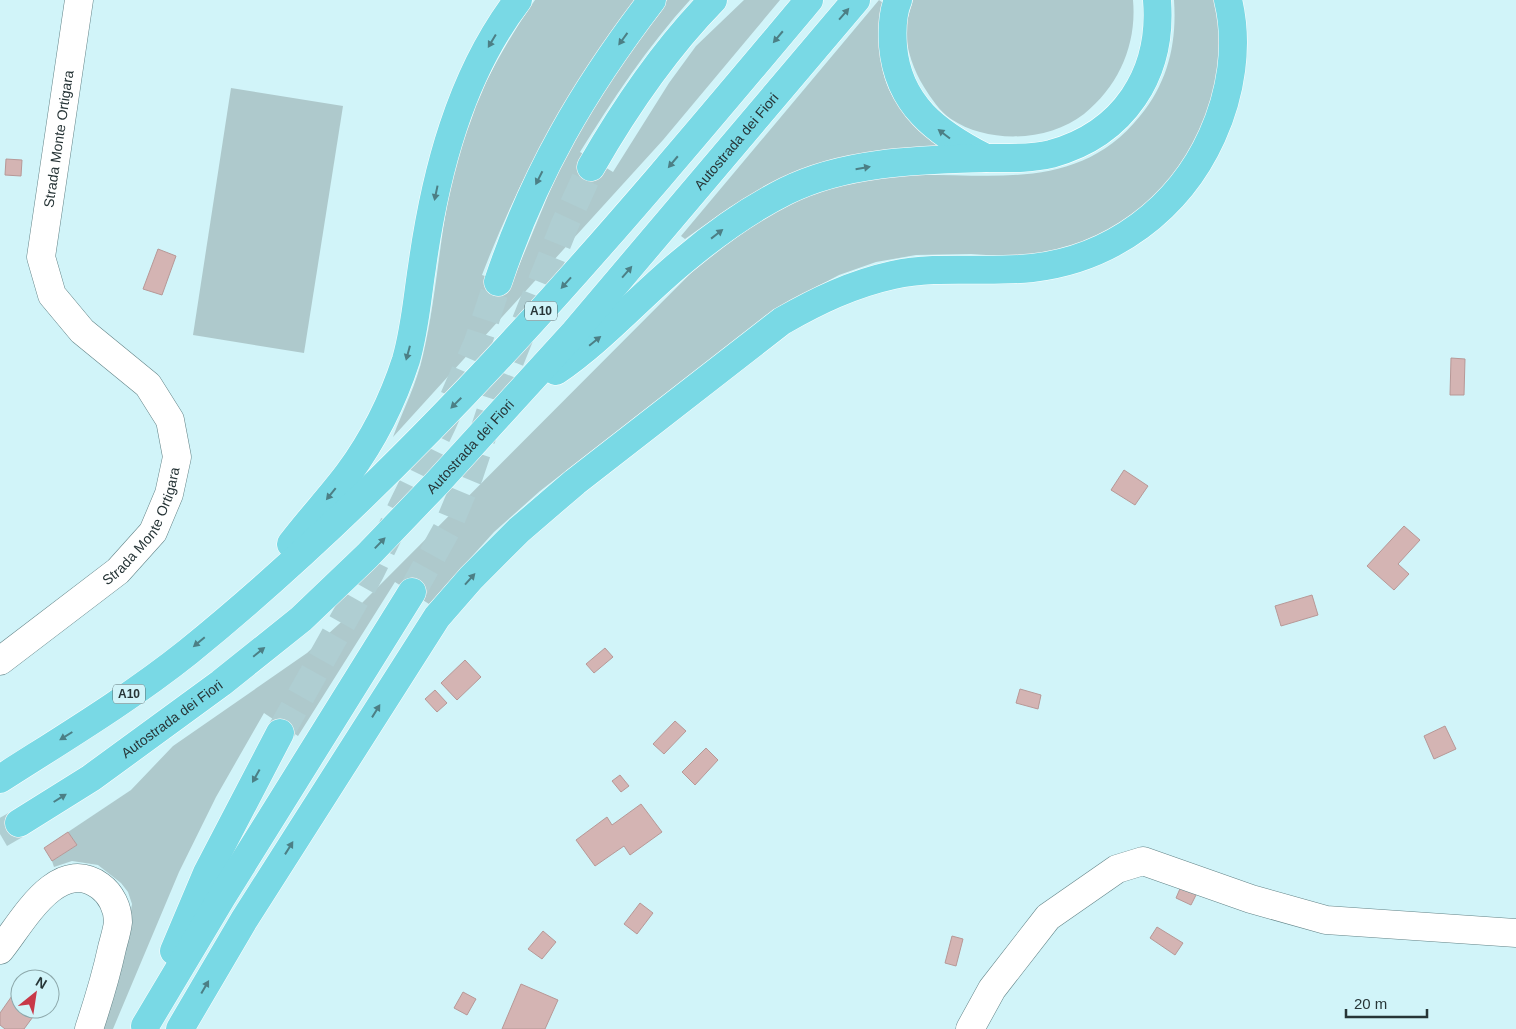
<svg xmlns="http://www.w3.org/2000/svg" width="1516" height="1029" viewBox="0 0 1516 1029" font-family="Helvetica,sans-serif">
	<style>
		.green { fill: #aec9cc }
		.building { fill: #d4b4b3; stroke: #b79897 }
		.lines { fill: none; stroke-linecap: round; stroke-linejoin: round }
		.motorway-tunnel { stroke: #afced2; stroke-width: 28; stroke-dasharray: 28 14; stroke-linecap: butt }
		.minor-casing { stroke: #628387; stroke-width: 29 }
		.secondary-casing { stroke: #628387; stroke-width: 29 }
		.motorway-casing { stroke: #fff; stroke-width: 29 }
		.minor { stroke: #fff; stroke-width: 28 }
		.secondary { stroke: #fff; stroke-width: 28 }
		.motorway { stroke: #79d9e5; stroke-width: 28 }
		.oneway { fill: #4c7f85 }
		.labels { text-anchor: middle; stroke-width: 4; stroke-linejoin: round; paint-order: stroke }
		.shield { fill: #d1f4f9; stroke: #5a6e71; stroke-width: 1 }
		.shield-label { font-size: 12px; font-weight: bold; fill: #273537 }
		.street-label { font-size: 14px; fill: #273537; stroke: #d1f4f9 }
	</style>
	<rect width="100%" height="100%" fill="#d1f4f9"/>
	<g class="green">
		<path d="M 535,0 L 635,0 C 570,84 520,176 482,275 L 511,285 L 566,152 L 646,24 L 667,0 L 690,0 C 647,47 613,99 580,152 L 613,172 L 669,83 L 696,46 L 744,0 L 780,0 L 663,140 L 393,437 C 403,410 417,383 423,355 C 439,287 440,215 460,149 C 475,96 504,45 535,0 Z"/>
		<path d="M 879,0 L 883,3 C 883,23 880,45 882,65 C 886,100 915,128 941,148 L 767,186 L 730,207 L 685,239 L 681,236 Z"/>
		<path d="M 913,0 L 1133,0 C 1137,44 1119,86 1084,114 C 1048,142 988,144 951,119 C 940,112 931,98 924,87 C 914,71 906,49 906,30 C 906,20 911,9 913,0 Z"/>
		<path d="M 1174,0 L 1217,0 L 1222,33 L 1218,93 L 1176,179 L 1116,228 L 1088,243 L 1046,254 L 1016,257 L 971,254 L 916,255 L 876,262 L 839,275 L 807,292 L 766,315 L 540,491 L 494,532 L 429,604 L 395,582 L 298,736 L 264,713 L 216,797 L 179,872 L 113,1029 L 103,1029 L 123,957 L 132,904 L 128,892 L 121,883 L 98,865 L 72,861 L 54,867 L 52,861 L 77,845 L 68,832 L 131,790 L 173,746 L 307,653 L 360,605 L 691,273 C 738,235 786,197 846,182 C 947,157 1063,212 1140,116 C 1168,82 1177,43 1174,0 Z"/>
		<polygon points="231,88 343,106 304,353 193,335"/>
	</g>
	<g class="building">
		<polygon points="6,159 22,160 21,176 5,175"/>
		<polygon points="158,249 176,256 162,295 143,289"/>
		<polygon points="1451,358 1465,359 1464,395 1450,395"/>
		<polygon points="1124,470 1148,486 1135,505 1111,490"/>
		<polygon points="1404,526 1420,540 1398,564 1409,574 1394,590 1367,566"/>
		<polygon points="1312,595 1318,615 1281,626 1275,606"/>
		<polygon points="605,648 613,657 594,673 586,664"/>
		<polygon points="465,660 481,677 457,700 441,683"/>
		<polygon points="1020,689 1041,695 1038,709 1016,703"/>
		<polygon points="435,690 447,703 437,712 425,699"/>
		<polygon points="675,721 686,731 664,754 653,744"/>
		<polygon points="1445,726 1456,749 1434,759 1424,736"/>
		<polygon points="706,748 718,760 695,785 682,772"/>
		<polygon points="620,775 629,786 621,792 612,781"/>
		<polygon points="641,804 662,832 630,855 624,846 595,866 576,840 607,817 612,825"/>
		<polygon points="68,832 77,845 52,861 44,848"/>
		<polygon points="1182,884 1198,891 1191,905 1176,898"/>
		<polygon points="640,903 653,913 637,934 624,924"/>
		<polygon points="1157,927 1183,943 1175,955 1150,938"/>
		<polygon points="543,931 556,942 542,959 528,949"/>
		<polygon points="952,936 963,939 956,966 945,963"/>
		<polygon points="521,984 558,1000 545,1029 502,1029"/>
		<polygon points="463,992 476,999 467,1015 454,1008"/>
		<polygon points="14,993 20,998 20,1009 38,1010 24,1029 5,1029 0,1025 0,1013"/>
	</g>
	<g class="lines">
		<g class="motorway-tunnel">
			<polyline points="412,592 447,529 469,476 495,398 565,224 591,167"/>
			<polyline points="280,733 370,573 442,425 478,342 498,282"/>
			<polyline points="0,834 19,823"/>
		</g>
		<g class="minor-casing">
			<polyline id="minor" points="970,1029 992,989 1048,917 1117,869 1143,861 1251,899 1326,920 1516,933"/>
		</g>
		<g class="secondary-casing">
			<g id="secondary">
				<path id="s1" d="M 0,661 L 118,571 L 153,532 L 169,494 L 177,457 L 170,420 L 148,385 L 82,331 L 52,295 L 41,257 L 79,0"/>
				<path d="M 0,950 C 22,923 57,855 100,886 C 111,894 118,908 118,922 C 117,931 114,940 112,948 C 106,976 98,1002 89,1029"/>
			</g>
		</g>
		<g class="motorway-casing">
			<g id="motorway">
				<path d="M 898,0 C 892,14 892,31 893,46 C 898,105 937,133 986,158"/>
				<path d="M 591,167 C 626,106 664,50 713,0"/>
				<path d="M 498,282 C 534,174 583,90 652,0"/>
				<path d="M 556,371 C 603,339 640,296 684,260 C 716,233 748,210 786,191 C 846,161 920,160 986,158 C 1008,158 1030,159 1051,154 C 1124,134 1163,74 1157,0"/>
				<path d="M 291,544 C 309,520 330,498 348,474 C 373,440 393,400 406,360 C 415,329 417,299 422,267 C 435,174 460,76 518,0"/>
				<path d="M 0,779 C 64,738 129,699 188,652 C 422,462 616,230 809,0"/>
				<path id="s2" d="M 19,823 L 91,778 L 221,683 L 301,619 L 367,556 L 437,483 L 573,334 L 856,0"/>
				<polyline points="174,951 207,873 280,733"/>
				<polyline points="145,1026 222,897 412,592"/>
				<path d="M 180,1029 L 244,920 L 437,617 L 471,578 L 519,530 L 575,482 L 782,321 C 817,301 852,284 893,275 C 939,265 985,273 1032,268 C 1112,259 1179,209 1212,136 C 1231,94 1239,45 1228,0"/>
			</g>
		</g>
		<use href="#minor" class="minor"/>
		<use href="#secondary" class="secondary"/>
		<use href="#motorway" class="motorway"/>
	</g>
	<defs><path id="oneway-solid" d="M-6-.8H1V-3.2L6.5 0L1 3.2V.8H-6Z" transform="scale(1.25)"/></defs>
	<g class="oneway">
		<use href="#oneway-solid" transform="translate(844 14) rotate(-49)"/>
		<use href="#oneway-solid" transform="translate(778 37) rotate(130)"/>
		<use href="#oneway-solid" transform="translate(623 39) rotate(126)"/>
		<use href="#oneway-solid" transform="translate(492 41) rotate(121)"/>
		<use href="#oneway-solid" transform="translate(944 134) rotate(-143)"/>
		<use href="#oneway-solid" transform="translate(673 162) rotate(130)"/>
		<use href="#oneway-solid" transform="translate(863 168) rotate(-10)"/>
		<use href="#oneway-solid" transform="translate(539 178) rotate(117)"/>
		<use href="#oneway-solid" transform="translate(436 193) rotate(102)"/>
		<use href="#oneway-solid" transform="translate(717 234) rotate(-38)"/>
		<use href="#oneway-solid" transform="translate(627 272) rotate(-49)"/>
		<use href="#oneway-solid" transform="translate(566 283) rotate(132)"/>
		<use href="#oneway-solid" transform="translate(595 341) rotate(-39)"/>
		<use href="#oneway-solid" transform="translate(408 353) rotate(105)"/>
		<use href="#oneway-solid" transform="translate(456 403) rotate(135)"/>
		<use href="#oneway-solid" transform="translate(331 494) rotate(129)"/>
		<use href="#oneway-solid" transform="translate(380 543) rotate(-46)"/>
		<use href="#oneway-solid" transform="translate(470 579) rotate(-48)"/>
		<use href="#oneway-solid" transform="translate(199 642) rotate(140)"/>
		<use href="#oneway-solid" transform="translate(259 652) rotate(-39)"/>
		<use href="#oneway-solid" transform="translate(376 711) rotate(-58)"/>
		<use href="#oneway-solid" transform="translate(66 736) rotate(148)"/>
		<use href="#oneway-solid" transform="translate(256 776) rotate(119)"/>
		<use href="#oneway-solid" transform="translate(60 798) rotate(-32)"/>
		<use href="#oneway-solid" transform="translate(289 848) rotate(-58)"/>
		<use href="#oneway-solid" transform="translate(205 987) rotate(-60)"/>
	</g>
	<g class="labels">
		<g class="shield">
			<rect x="525" y="301.5" width="32" height="19" rx="4"/>
			<rect x="113" y="684.5" width="32" height="19" rx="4"/>
		</g>
		<g class="shield-label">
			<text x="541" y="315">A10</text>
			<text x="129" y="698">A10</text>
		</g>
		<g class="street-label">
			<text dy="5" stroke="none"><textPath href="#s1" startOffset="650">Strada Monte Ortigara</textPath></text>
			<text dy="5" stroke="none"><textPath href="#s2" startOffset="995">Autostrada dei Fiori</textPath></text>
			<text dy="5" stroke="none"><textPath href="#s2" startOffset="590">Autostrada dei Fiori</textPath></text>
			<text dy="5" stroke="none"><textPath href="#s1" startOffset="200">Strada Monte Ortigara</textPath></text>
			<text dy="5" stroke="none"><textPath href="#s2" startOffset="185">Autostrada dei Fiori</textPath></text>
		</g>
	</g>
	<g transform="translate(35 994) rotate(30)"><circle r="24" fill="#d1f4f9" stroke="#8da8ab"/>
	<path d="M0-4L9 19L0 12L-9 19Z" fill="#c83848"/>
	<text y="-8" font-size="14" font-weight="bold" text-anchor="middle" fill="#273537">N</text>
	</g>
	<path d="M1346 1009v8h81v-8" fill="none" stroke="#273537" stroke-width="2.5"/>
	<text x="1354" y="1009" font-size="15" fill="#273537" stroke="#d1f4f9" stroke-width="4" paint-order="stroke">20 m</text>
</svg>
